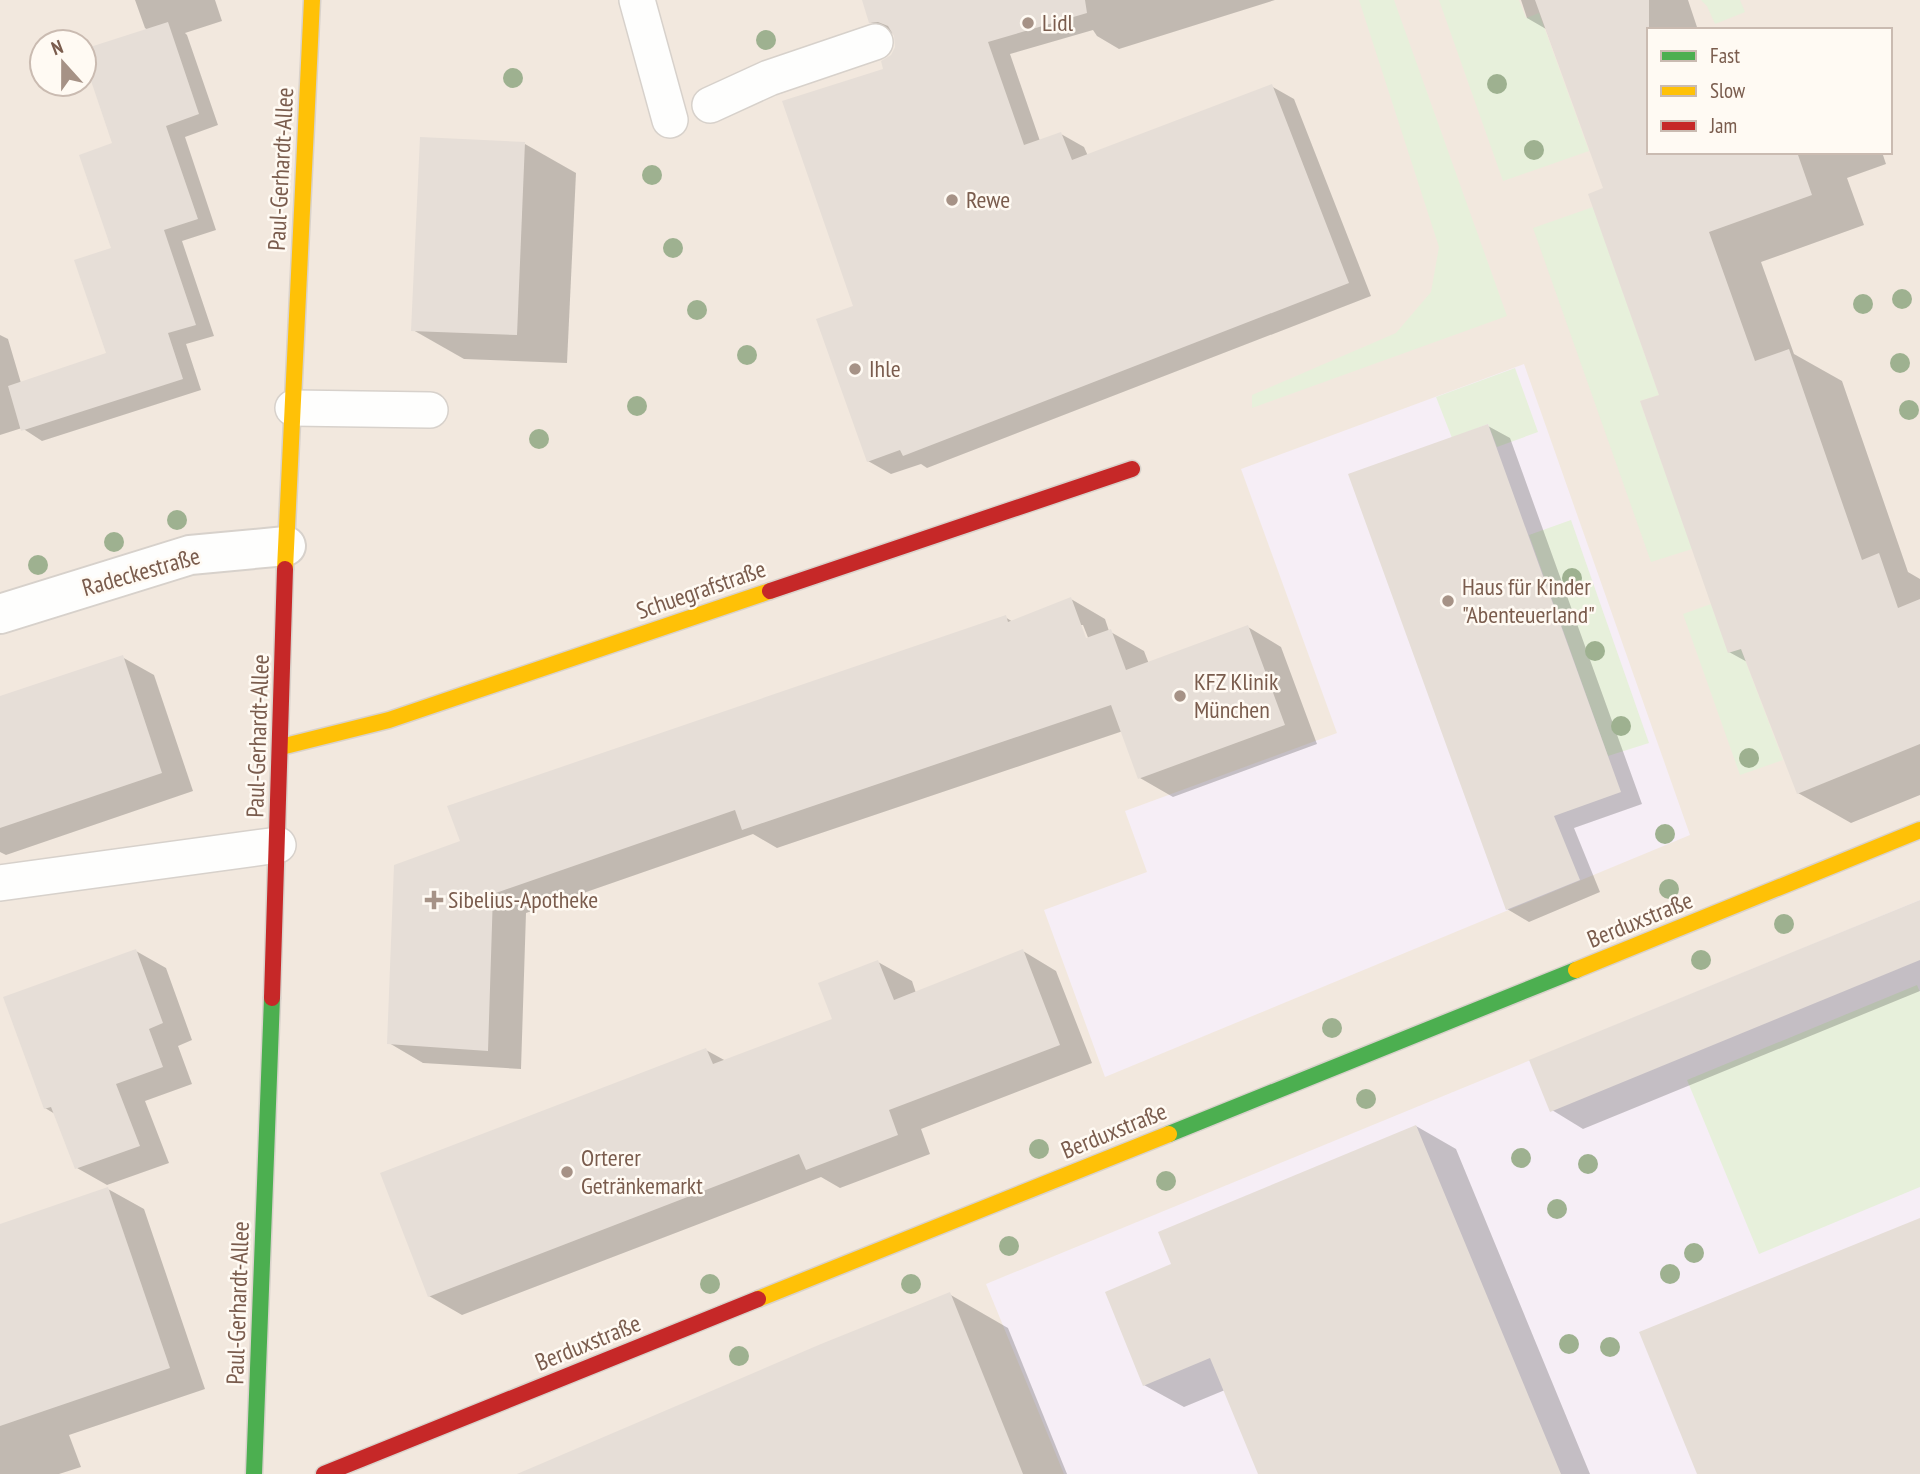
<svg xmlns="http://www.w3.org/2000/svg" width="1920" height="1474" viewBox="0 0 1920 1474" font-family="'PT Sans Narrow',sans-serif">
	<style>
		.residential { fill: #f2e8de; fill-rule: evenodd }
		.education { fill: #f6eef6 }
		.green { fill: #e7f0db }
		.shadow { fill: #0003; fill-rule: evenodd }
		.building { fill: #e6ded7 }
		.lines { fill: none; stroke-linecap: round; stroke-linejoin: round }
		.lane-casing { stroke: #d7d1cb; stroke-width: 38 }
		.street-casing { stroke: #d7d1cb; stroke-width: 42 }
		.fast-casing { stroke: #d9d2cb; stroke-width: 19 }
		.slow-casing { stroke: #d9d2cb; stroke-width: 19 }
		.jam-casing { stroke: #d9d2cb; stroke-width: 19 }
		.lane { stroke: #fefefd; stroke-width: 35 }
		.street { stroke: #fefefd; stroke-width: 38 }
		.fast { stroke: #4caf50; stroke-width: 16 }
		.slow { stroke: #ffc107; stroke-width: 16 }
		.jam { stroke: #c62828; stroke-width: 16 }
		.tree { fill: #9eb190 }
		.poi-dot { fill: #a69286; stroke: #fffaf3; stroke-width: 2.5 }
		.labels { text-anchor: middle; stroke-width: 5; stroke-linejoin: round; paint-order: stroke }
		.poi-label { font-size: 24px; fill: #7a5c4d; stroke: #fffaf3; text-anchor: start }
		.street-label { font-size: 24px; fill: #7a5c4d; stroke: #fffaf3 }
	</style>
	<rect width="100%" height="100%" fill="#f9f5f0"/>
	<path class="residential" d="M 0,0 L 1920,0 L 1920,1474 L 0,1474 ZM 1649,30 L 1890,30 L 1890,152 L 1649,152 ZM 42,42 L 84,42 L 84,84 L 42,84 Z"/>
	<g class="education">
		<polygon points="1524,364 1690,835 1105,1077 1044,910 1147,872 1125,811 1337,733 1241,469"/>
		<polygon points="1920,900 1920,1474 1064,1474 986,1284"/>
	</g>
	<g class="green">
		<polygon points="1359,0 1394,0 1507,316 1252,408 1252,395 1396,333 1431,292 1439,247"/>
		<polygon points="1439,0 1519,0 1526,18 1539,13 1589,151 1503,181"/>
		<polygon points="1701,0 1740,0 1745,12 1715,24 1707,6"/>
		<polygon points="1593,207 1659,395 1640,401 1692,549 1651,562 1533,228"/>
		<polygon points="1515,368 1538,432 1497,447 1488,424 1452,438 1436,397"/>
		<polygon points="1571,520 1649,743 1608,756 1529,535"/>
		<polygon points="1711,604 1728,652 1741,649 1783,760 1740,775 1683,614"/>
		<polygon points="1917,985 1920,992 1920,1187 1759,1254 1687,1080"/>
	</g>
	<g class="shadow">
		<polygon points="135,0 215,0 222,21 185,33 187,35 218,125 185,137 216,230 182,241 214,336 186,344 201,390 42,441 22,428 0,435 0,335 8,339 21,383 108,354 115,144 84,51 148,30 145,28"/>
		<polygon points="863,0 1275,0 1119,49 1097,36 1093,30 1010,54 1040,141 1061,134 1084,147 1088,156 1271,86 1294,99 1371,296 927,468 921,464 891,474 868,461 856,307 885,70 897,46 896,35 870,22"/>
		<polygon points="1521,0 1688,0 1698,30 1649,30 1649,152 1882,152 1886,164 1847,178 1864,225 1761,262 1794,354 1842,381 1908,572 1920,579 1920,795 1851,823 1798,793 1749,663 1729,652 1605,189 1546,29 1527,18"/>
		<polygon points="525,144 576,173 567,363 464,359 413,330"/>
		<polygon points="1488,426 1510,438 1642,804 1574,828 1600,892 1529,922 1507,909"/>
		<path d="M 1071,599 L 1105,619 L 1109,631 L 1144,651 L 1149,664 L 1248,627 L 1281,647 L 1317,744 L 1173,797 L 1140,778 L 1123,731 L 777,848 L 753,834 L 526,913 L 521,1069 L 423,1063 L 389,1043 L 462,843 L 1005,617 L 1013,622 ZM 1079,625 L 1083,625 L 1091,645 L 1087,646 Z"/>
		<polygon points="122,657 154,675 193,791 6,855 0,852 0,698"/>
		<polygon points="1920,902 1920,991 1583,1129 1552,1110"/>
		<polygon points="136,951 166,968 192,1040 178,1046 192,1084 145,1101 169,1163 107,1185 77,1168 55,1114 45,1108"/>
		<polygon points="1023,951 1056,971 1092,1063 921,1129 930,1154 840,1188 821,1177 462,1315 429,1296 706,1050 726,1061 834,1020 878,962 912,981 916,993"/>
		<polygon points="1416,1126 1456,1149 1590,1474 1260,1474 1225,1390 1184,1407 1144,1385 1173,1265"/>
		<polygon points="108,1189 144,1209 205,1389 69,1435 81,1467 59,1474 0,1474 0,1261"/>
		<polygon points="949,1294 1008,1328 1067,1474 522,1474"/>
	</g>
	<g class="building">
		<polygon points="862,0 1085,0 1087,13 988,42 1024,145 1061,132 1072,160 1272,84 1349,283 903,456 900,450 867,462 816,319 853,306 782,101 883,69 881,61 891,55 895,47 894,36 888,26 878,22 869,23"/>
		<polygon points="1535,0 1649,0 1649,152 1797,152 1812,195 1709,232 1755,361 1789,349 1862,560 1879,553 1898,608 1920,599 1920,744 1797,794 1741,649 1728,653 1640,401 1659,395 1588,194 1603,188"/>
		<polygon points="168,22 199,114 166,126 198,219 164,230 196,325 168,333 183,379 21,431 8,386 106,353 74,260 111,248 79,155 112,143 84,60 84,49"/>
		<polygon points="420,137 525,142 517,335 411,331"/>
		<polygon points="1488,424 1621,792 1554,816 1580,880 1506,910 1348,474"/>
		<polygon points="1071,597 1086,638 1111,629 1126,670 1248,625 1285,725 1138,779 1111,705 742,830 735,810 493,894 488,1051 387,1044 394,865 460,841 447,806 1006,615 1008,622"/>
		<polygon points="123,655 162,773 0,828 0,696"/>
		<polygon points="1920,900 1920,960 1550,1112 1529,1060"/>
		<polygon points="136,949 163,1023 149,1029 163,1067 116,1084 140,1146 75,1169 51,1107 44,1109 3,997"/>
		<polygon points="1023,949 1060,1045 889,1110 898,1135 806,1170 799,1154 428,1297 380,1173 706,1048 713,1064 832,1019 818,983 878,960 894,1000"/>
		<polygon points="1416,1125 1561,1474 1258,1474 1210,1358 1143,1386 1105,1292 1171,1264 1158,1232"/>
		<polygon points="108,1187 170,1368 0,1426 0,1224"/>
		<polygon points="1920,1218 1920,1474 1697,1474 1639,1332"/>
		<polygon points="950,1292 1023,1474 517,1474 821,1344"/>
	</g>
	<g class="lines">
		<g class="lane-casing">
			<g id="lane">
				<polyline points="637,0 670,120"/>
				<polyline points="710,105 769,78 875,42"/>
				<polyline points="293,408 430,410"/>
				<polyline points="0,883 278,845"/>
			</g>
		</g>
		<g class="street-casing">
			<polyline id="street" points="0,614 190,555 286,546"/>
		</g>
		<g class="fast-casing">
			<g id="fast">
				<polyline points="1169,1134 1576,970"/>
				<polyline points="254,1474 272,998"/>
			</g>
		</g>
		<g class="slow-casing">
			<g id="slow">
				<polyline points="285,569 312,0"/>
				<polyline points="281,747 389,720 770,591"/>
				<polyline points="1576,970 1920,830"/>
				<polyline points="758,1299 1169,1134"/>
			</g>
		</g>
		<g class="jam-casing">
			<g id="jam">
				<polyline points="770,591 1132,469"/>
				<polyline points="272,998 285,569"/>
				<polyline points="324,1474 758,1299"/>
			</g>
		</g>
		<use href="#lane" class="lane"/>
		<use href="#street" class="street"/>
		<use href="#fast" class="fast"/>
		<use href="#slow" class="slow"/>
		<use href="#jam" class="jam"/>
	</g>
	<g class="tree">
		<circle cx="766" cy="40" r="10"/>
		<circle cx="513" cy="78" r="10"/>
		<circle cx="1497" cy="84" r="10"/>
		<circle cx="1534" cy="150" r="10"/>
		<circle cx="652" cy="175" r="10"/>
		<circle cx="673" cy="248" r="10"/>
		<circle cx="1902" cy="299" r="10"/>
		<circle cx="1863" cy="304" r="10"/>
		<circle cx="697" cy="310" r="10"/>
		<circle cx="747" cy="355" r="10"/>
		<circle cx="1900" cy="363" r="10"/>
		<circle cx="637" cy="406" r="10"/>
		<circle cx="1909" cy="410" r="10"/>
		<circle cx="539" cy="439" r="10"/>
		<circle cx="177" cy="520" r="10"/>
		<circle cx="114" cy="542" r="10"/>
		<circle cx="38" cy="565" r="10"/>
		<circle cx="1572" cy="578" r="10"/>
		<circle cx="1595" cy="651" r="10"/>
		<circle cx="1621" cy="726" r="10"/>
		<circle cx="1749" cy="758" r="10"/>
		<circle cx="1665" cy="834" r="10"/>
		<circle cx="1669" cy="889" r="10"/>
		<circle cx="1784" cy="924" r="10"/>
		<circle cx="1701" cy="960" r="10"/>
		<circle cx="1332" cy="1028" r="10"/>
		<circle cx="1366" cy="1099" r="10"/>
		<circle cx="1039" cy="1149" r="10"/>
		<circle cx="1521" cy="1158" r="10"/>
		<circle cx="1588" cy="1164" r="10"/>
		<circle cx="1166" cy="1181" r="10"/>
		<circle cx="1557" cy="1209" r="10"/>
		<circle cx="1009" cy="1246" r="10"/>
		<circle cx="1694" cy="1253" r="10"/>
		<circle cx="1670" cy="1274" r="10"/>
		<circle cx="710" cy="1284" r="10"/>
		<circle cx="911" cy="1284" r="10"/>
		<circle cx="1569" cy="1344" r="10"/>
		<circle cx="1610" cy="1347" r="10"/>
		<circle cx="739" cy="1356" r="10"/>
	</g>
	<g class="poi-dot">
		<circle cx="1028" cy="23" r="7"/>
		<circle cx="952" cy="200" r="7"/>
		<circle cx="855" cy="369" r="7"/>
		<circle cx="1448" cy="601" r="7"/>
		<circle cx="1180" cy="696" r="7"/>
		<path d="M430.5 889.5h7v7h7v7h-7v7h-7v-7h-7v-7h7z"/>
		<circle cx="567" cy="1172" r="7"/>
	</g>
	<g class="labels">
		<g class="poi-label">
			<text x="1042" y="31">Lidl</text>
			<text x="966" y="208">Rewe</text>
			<text x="869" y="377">Ihle</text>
			<text x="1462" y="595">Haus für Kinder<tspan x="1462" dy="28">"Abenteuerland"</tspan></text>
			<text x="1194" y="690">KFZ Klinik<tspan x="1194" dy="28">München</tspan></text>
			<text x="448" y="908">Sibelius-Apotheke</text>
			<text x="581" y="1166">Orterer<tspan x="581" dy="28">Getränkemarkt</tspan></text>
		</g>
		<g class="street-label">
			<text transform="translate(281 169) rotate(-87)" y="8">Paul-Gerhardt-Allee</text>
			<text transform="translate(141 572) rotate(-16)" y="8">Radeckestraße</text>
			<text transform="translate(701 590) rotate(-19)" y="8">Schuegrafstraße</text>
			<text transform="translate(258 736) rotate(-88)" y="8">Paul-Gerhardt-Allee</text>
			<text transform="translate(1640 920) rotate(-22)" y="8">Berduxstraße</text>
			<text transform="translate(1114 1131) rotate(-22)" y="8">Berduxstraße</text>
			<text transform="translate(238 1303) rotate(-88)" y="8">Paul-Gerhardt-Allee</text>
			<text transform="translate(588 1343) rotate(-22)" y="8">Berduxstraße</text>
		</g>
	</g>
	<rect x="1647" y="28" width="245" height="126" fill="#fffaf3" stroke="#cabbb1" stroke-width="2"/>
	<rect x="1661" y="51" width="35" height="10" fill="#4caf50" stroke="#cabbb1" stroke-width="2"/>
	<text x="1710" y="63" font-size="21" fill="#7a5c4d">Fast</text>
	<rect x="1661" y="86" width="35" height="10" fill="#ffc107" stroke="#cabbb1" stroke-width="2"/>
	<text x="1710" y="98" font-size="21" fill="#7a5c4d">Slow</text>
	<rect x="1661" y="121" width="35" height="10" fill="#c62828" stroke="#cabbb1" stroke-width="2"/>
	<text x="1710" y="133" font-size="21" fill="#7a5c4d">Jam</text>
	<g transform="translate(63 63) rotate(339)"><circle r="33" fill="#fffaf3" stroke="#cabbb1" stroke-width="2"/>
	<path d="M0-5L12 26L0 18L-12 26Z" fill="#a69286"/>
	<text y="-10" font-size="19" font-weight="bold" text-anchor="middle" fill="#7a5c4d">N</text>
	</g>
</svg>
